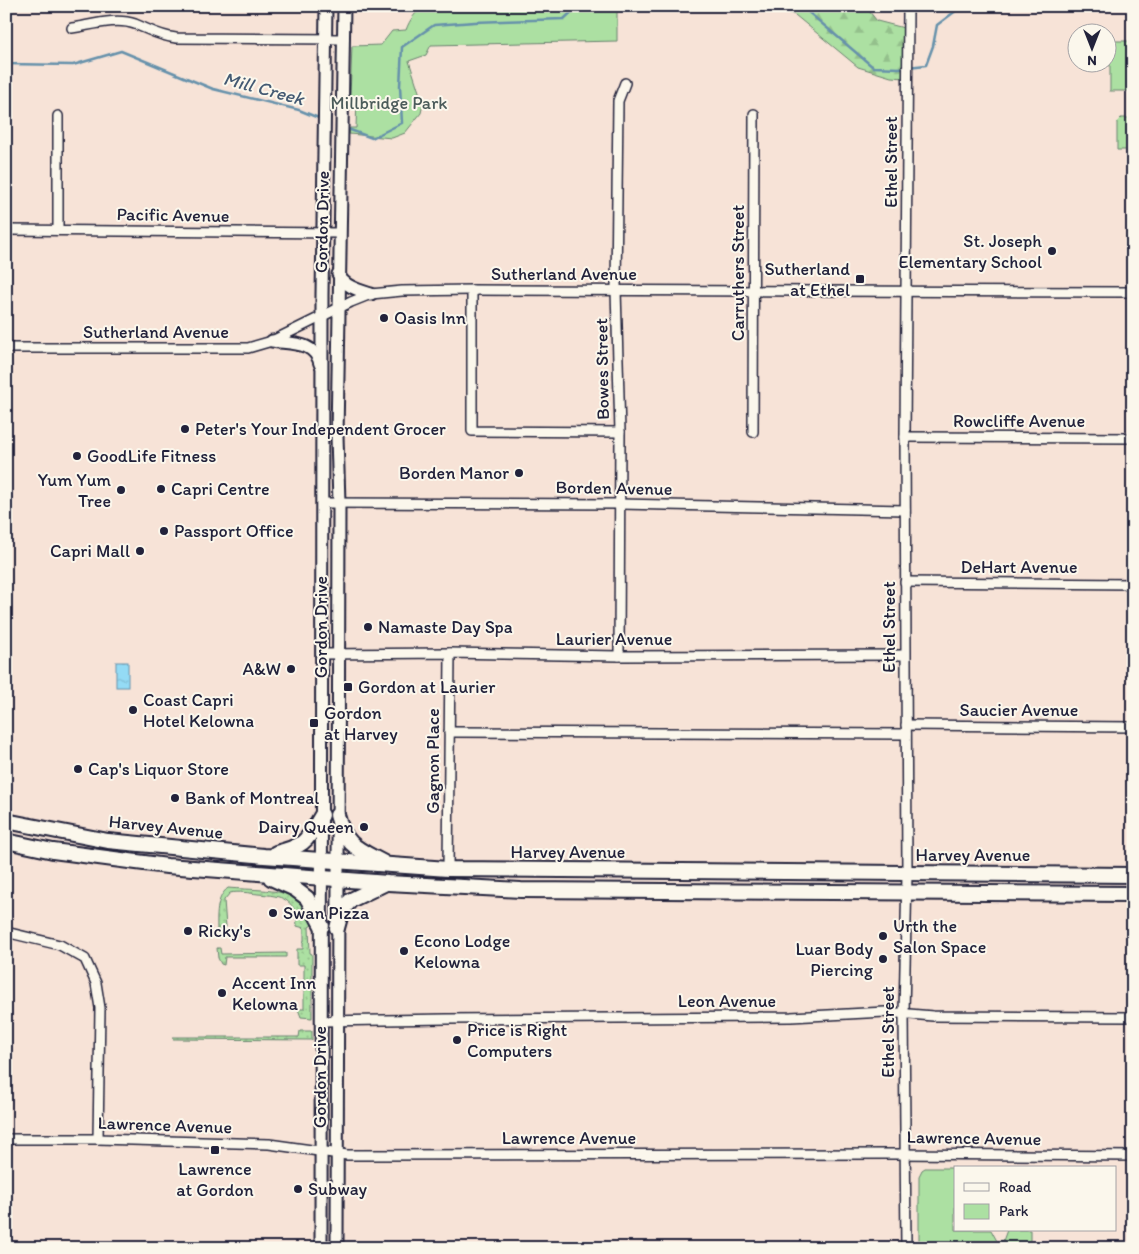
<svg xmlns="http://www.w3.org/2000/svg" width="1139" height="1254" viewBox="0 0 1139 1254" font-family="Itim,sans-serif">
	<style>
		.grass { fill: url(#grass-dots); stroke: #67816e }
		.forest { fill: url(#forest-firs); stroke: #67816e }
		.green { fill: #ace0a2; stroke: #67816e }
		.water { fill: url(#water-ripples); stroke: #6691ab }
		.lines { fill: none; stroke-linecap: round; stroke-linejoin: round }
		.stream { stroke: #6691ab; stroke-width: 2.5 }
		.minor-casing { stroke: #22223b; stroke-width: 12 }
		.major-casing { stroke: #22223b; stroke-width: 15 }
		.highway-casing { stroke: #22223b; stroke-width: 18 }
		.minor { stroke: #fbf7ec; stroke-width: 9 }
		.major { stroke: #fbf7ec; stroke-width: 11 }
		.highway { stroke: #fbf7ec; stroke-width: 14 }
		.poi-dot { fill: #22223b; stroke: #fbf7ec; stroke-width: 2 }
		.labels { text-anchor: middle; stroke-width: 4; stroke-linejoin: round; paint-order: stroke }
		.park-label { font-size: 18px; fill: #4b5b5a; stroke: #fbf7ec }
		.street-label { font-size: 18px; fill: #22223b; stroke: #fbf7ec }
		.poi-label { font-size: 18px; fill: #22223b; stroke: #fbf7ec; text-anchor: start }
		.water-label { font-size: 19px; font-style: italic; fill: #445a73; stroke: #fbf7ec }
	</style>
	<defs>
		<pattern id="grass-dots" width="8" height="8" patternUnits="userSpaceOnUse" patternTransform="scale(1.25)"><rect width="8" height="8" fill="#ace0a2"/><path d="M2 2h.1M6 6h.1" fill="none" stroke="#94c08c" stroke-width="1.8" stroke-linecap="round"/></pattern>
		<pattern id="forest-firs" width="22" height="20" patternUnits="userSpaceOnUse" patternTransform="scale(1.25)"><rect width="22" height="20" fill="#ace0a2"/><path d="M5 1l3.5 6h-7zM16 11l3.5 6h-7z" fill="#94c08c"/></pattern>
		<pattern id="water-ripples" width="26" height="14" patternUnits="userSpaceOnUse" patternTransform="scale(1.25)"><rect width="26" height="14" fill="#94dbf5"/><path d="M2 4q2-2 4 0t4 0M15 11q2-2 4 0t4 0" fill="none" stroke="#7fbcd3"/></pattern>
	</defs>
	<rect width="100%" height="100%" fill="#f7e3d7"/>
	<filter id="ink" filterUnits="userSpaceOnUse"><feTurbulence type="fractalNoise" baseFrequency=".02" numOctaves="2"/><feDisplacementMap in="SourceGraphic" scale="10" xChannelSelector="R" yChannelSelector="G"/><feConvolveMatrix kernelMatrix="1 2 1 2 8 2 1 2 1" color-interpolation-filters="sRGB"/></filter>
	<g filter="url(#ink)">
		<g class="grass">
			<path d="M 228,888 C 248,890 286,888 301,901 C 307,906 310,917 312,925 L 309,927 L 310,953 L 312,954 L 312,1018 L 301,1017 L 298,1009 L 304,1009 L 304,965 L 297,965 L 297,949 L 303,949 L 303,941 L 304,941 L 304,928 L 297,926 C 296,898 282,896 258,894 C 249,893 239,891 230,893 L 224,900 L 226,927 L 220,927 L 220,933 L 217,933 C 217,918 215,898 228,888 Z"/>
			<polygon points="217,948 220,948 221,954 286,953 286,957 225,957 224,965 221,964 218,958"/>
			<polygon points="300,1031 312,1031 312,1040 173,1039 172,1037 299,1037"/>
		</g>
		<polygon class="forest" points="772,6 865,6 877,21 904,28 905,78 891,77 858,67 795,15"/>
		<g class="green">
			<path d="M 424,6 L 617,6 L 617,41 L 431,45 L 426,55 L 409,61 L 423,104 L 421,113 L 405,133 L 392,138 L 349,134 L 350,128 L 356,128 L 357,97 L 350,97 L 352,46 L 381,45 L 392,31 L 406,30 C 410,19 415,13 424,6 Z"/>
			<rect x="1110" y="41" width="23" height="50"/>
			<polygon points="1121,118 1133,118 1133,150 1117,150 1117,122"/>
			<polygon points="925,1168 955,1168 955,1230 991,1230 997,1241 1003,1241 1007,1230 1030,1230 1030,1248 919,1248 919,1176 922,1170"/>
		</g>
		<rect class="water" x="116" y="662" width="12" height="25"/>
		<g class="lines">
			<g class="stream">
				<polyline points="797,6 806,10 873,67 899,68 926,65 933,46 937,25 957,10 998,8 1000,6"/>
				<polyline points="6,64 73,65 121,51 213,89 299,110 321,119"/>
				<polyline points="345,128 372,138 402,123 400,86 402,47 434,25 475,22 564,19 578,6"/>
			</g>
			<g class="minor-casing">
				<g id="minor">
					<path d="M 72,28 C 92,25 116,17 135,24 C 150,30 159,36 176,38 L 344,39"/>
					<polyline points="58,116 58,230"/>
					<polyline points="6,230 339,233"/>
					<polyline points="472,290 472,431 620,432"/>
					<polyline points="6,348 248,348 272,341 351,302 371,294 402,291 472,290 1133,292"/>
					<polyline points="753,432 754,114"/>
					<polyline points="905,437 1133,438"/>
					<polyline points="322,503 620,504 905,510"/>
					<polyline points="905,582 1133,584"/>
					<polyline points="323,654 450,653 619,656 905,655"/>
					<polyline points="619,656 620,432 616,290 618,101 625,83"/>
					<polyline points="906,725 1133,727"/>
					<polyline points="449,732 906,734"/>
					<polyline points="448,869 450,653"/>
					<polyline points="6,932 60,945 85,959 96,983 100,1008 98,1139"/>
					<polyline points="321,1021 447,1019 791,1017 885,1012 933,1016 1133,1017"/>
					<polyline points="6,1139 98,1139 269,1144 347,1155 896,1154 1133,1156"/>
					<polyline points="906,1248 904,1013 907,874 905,437 908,6"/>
				</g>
			</g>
			<g class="major-casing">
				<g id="major">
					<path d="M 338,274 C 345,287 358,290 371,294"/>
					<path d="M 272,341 C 291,344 315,341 320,364"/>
					<polyline points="321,1248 322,295 326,6"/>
					<polyline points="337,1248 339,503 337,436 344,6"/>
				</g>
			</g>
			<g class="highway-casing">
				<g id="highway">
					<path d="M 337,815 C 345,846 358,849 384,863"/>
					<polyline points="6,821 108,841 264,856 448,869 1133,875"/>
					<polyline points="6,841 53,851 167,866 388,883 521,890 1133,894"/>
					<path d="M 276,853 C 307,845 306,841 322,815"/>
					<polyline points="271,878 295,889 307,898 322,926"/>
					<polyline points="337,928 342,910 351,900 384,884"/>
				</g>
			</g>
			<use href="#minor" class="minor"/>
			<use href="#major" class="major"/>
			<use href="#highway" class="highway"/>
		</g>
	</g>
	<g class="poi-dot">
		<circle cx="1052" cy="251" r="5"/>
		<rect x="855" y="274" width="10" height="10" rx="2.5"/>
		<circle cx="384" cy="318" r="5"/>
		<circle cx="185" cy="429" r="5"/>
		<circle cx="77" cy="456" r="5"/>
		<circle cx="519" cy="473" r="5"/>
		<circle cx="161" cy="489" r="5"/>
		<circle cx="121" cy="490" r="5"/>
		<circle cx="164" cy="531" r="5"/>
		<circle cx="140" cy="551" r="5"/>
		<circle cx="368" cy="627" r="5"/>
		<circle cx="291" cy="669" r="5"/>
		<rect x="343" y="682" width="10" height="10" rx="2.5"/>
		<circle cx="133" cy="710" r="5"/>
		<rect x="309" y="718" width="10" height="10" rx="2.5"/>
		<circle cx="78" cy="769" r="5"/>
		<circle cx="175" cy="798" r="5"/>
		<circle cx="364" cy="827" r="5"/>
		<circle cx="273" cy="913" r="5"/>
		<circle cx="188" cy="931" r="5"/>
		<circle cx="883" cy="936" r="5"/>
		<circle cx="404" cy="951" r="5"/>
		<circle cx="883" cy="959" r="5"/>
		<circle cx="222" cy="993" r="5"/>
		<circle cx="457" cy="1040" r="5"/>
		<rect x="210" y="1145" width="10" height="10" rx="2.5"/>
		<circle cx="298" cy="1189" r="5"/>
	</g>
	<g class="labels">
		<g class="park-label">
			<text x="389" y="109">Millbridge Park</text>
		</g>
		<g class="street-label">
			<text transform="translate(891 162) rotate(-90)" y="6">Ethel Street</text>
			<text transform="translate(173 215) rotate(1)" y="6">Pacific Avenue</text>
			<text transform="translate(322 222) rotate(-89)" y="6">Gordon Drive</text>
			<text transform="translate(738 273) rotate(-90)" y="6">Carruthers Street</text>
			<text x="564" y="280">Sutherland Avenue</text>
			<text x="156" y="338">Sutherland Avenue</text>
			<text transform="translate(602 369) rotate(-91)" y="6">Bowes Street</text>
			<text x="1019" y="427">Rowcliffe Avenue</text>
			<text transform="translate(614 488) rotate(1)" y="6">Borden Avenue</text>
			<text x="1019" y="573">DeHart Avenue</text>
			<text transform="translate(321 627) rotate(-90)" y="6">Gordon Drive</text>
			<text transform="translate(889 627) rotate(-90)" y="6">Ethel Street</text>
			<text x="614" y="645">Laurier Avenue</text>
			<text x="1019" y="716">Saucier Avenue</text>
			<text transform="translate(433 761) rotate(-90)" y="6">Gagnon Place</text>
			<text transform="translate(166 827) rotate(6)" y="6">Harvey Avenue</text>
			<text x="568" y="858">Harvey Avenue</text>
			<text x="973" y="861">Harvey Avenue</text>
			<text x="727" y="1007">Leon Avenue</text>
			<text transform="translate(888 1032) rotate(-90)" y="6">Ethel Street</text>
			<text transform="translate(320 1077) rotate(-90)" y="6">Gordon Drive</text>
			<text transform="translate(165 1125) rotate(2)" y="6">Lawrence Avenue</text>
			<text x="569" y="1144">Lawrence Avenue</text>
			<text transform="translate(974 1138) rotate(1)" y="6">Lawrence Avenue</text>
		</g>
		<g class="poi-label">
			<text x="1042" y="247" text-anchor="end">St. Joseph<tspan x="1042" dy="21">Elementary School</tspan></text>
			<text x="850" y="275" text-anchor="end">Sutherland<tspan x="850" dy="21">at Ethel</tspan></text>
			<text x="394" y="324">Oasis Inn</text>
			<text x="195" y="435">Peter's Your Independent Grocer</text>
			<text x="87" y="462">GoodLife Fitness</text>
			<text x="509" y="479" text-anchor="end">Borden Manor</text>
			<text x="111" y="486" text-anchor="end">Yum Yum<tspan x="111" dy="21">Tree</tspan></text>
			<text x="171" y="495">Capri Centre</text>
			<text x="174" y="537">Passport Office</text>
			<text x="130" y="557" text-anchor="end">Capri Mall</text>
			<text x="378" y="633">Namaste Day Spa</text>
			<text x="281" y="675" text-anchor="end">A&amp;W</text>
			<text x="358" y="693">Gordon at Laurier</text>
			<text x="143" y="706">Coast Capri<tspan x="143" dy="21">Hotel Kelowna</tspan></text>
			<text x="324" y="719">Gordon<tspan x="324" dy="21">at Harvey</tspan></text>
			<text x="88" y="775">Cap's Liquor Store</text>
			<text x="185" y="804">Bank of Montreal</text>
			<text x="354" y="833" text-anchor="end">Dairy Queen</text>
			<text x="283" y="919">Swan Pizza</text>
			<text x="893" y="932">Urth the<tspan x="893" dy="21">Salon Space</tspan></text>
			<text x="198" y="937">Ricky's</text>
			<text x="414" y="947">Econo Lodge<tspan x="414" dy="21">Kelowna</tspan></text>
			<text x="873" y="955" text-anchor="end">Luar Body<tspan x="873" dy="21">Piercing</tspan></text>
			<text x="232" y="989">Accent Inn<tspan x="232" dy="21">Kelowna</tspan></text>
			<text x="467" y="1036">Price is Right<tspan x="467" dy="21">Computers</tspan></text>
			<text x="215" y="1175" text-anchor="middle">Lawrence<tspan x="215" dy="21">at Gordon</tspan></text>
			<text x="308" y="1195">Subway</text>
		</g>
		<g class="water-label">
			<text transform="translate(264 88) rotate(15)" y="7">Mill Creek</text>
		</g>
	</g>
	<rect width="1139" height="1254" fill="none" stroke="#fbf7ec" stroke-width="25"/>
	<rect x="12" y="12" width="1114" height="1229" fill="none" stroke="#22223b" stroke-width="2" filter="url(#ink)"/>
	<rect x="954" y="1166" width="162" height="65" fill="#fbf7ec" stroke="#a4a2a5"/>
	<rect x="964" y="1183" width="25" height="8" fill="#fbf7ec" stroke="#a4a2a5"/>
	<text x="999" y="1192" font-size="15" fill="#22223b">Road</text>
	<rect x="964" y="1204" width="25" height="15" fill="#ace0a2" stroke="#a4a2a5"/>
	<text x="999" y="1216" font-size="15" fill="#22223b">Park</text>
	<g transform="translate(1092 48) rotate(180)"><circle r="24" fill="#fbf7ec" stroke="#a4a2a5"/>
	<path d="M0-4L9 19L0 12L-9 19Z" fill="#22223b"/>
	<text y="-8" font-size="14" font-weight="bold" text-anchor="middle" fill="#22223b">N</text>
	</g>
</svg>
